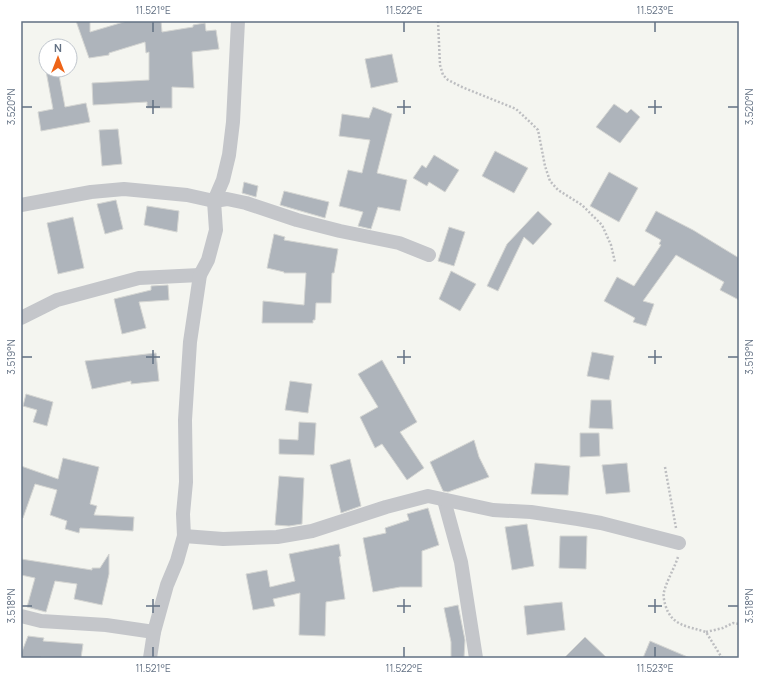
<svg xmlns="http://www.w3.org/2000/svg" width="760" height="679" viewBox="0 0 760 679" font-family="Manrope,sans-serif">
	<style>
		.building { fill: #aeb4bb; stroke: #d5d6d3 }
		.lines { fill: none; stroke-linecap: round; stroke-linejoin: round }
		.path { stroke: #bdbec1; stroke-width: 2.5; stroke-dasharray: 2 2; stroke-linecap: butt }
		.minor { stroke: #c4c6ca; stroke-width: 14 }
		.ticks { fill: none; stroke: #627083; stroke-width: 1.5 }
		.neatline { fill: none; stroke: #627083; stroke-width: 1.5 }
		.ticks-label { font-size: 10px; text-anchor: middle; fill: #627083 }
	</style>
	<rect width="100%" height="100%" fill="#f4f5f0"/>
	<g class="building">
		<polygon points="76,21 90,21 90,32 127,21 161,21 162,32 193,27 193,25 205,23 206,31 216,30 219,49 192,52 194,88 172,87 172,108 147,108 147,102 93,105 92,83 149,80 149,52 146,53 145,42 109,53 109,55 89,58"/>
		<polygon points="392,54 398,82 371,88 365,59"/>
		<polygon points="53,70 58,70 65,107 86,103 90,122 41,131 38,112 53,109 46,71"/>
		<polygon points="614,104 627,113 631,109 640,117 620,143 596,127"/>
		<polygon points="373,107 392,114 377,173 407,180 400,211 378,207 371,229 358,226 363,212 339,206 348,170 362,173 370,140 339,136 342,114 369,118"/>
		<polygon points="118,129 122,164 102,166 99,130"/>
		<polygon points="495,151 528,168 514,193 482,176"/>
		<polygon points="434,155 459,170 445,192 429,182 427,186 413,178 422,165 426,168"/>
		<polygon points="609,172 638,188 619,222 590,206"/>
		<polygon points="244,182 258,186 256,197 242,193"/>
		<polygon points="284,191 329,202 325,218 280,205"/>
		<polygon points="116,200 123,229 105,234 97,204"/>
		<polygon points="147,206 179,211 177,232 144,225"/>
		<polygon points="538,211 552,224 533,245 524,237 498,291 487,286 507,244"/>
		<polygon points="656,211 693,230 739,258 739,300 720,290 724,282 676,255 643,301 654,304 646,326 633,322 635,318 604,301 617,277 634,286 661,245 659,244 661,240 645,231"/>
		<polygon points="73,217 84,268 58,274 47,223"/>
		<polygon points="449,227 465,232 454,266 438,261"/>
		<polygon points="274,234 285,237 284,240 338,249 334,273 332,273 331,303 316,303 315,320 313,320 313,323 262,323 263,301 304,305 306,273 284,273 284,272 267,268"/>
		<polygon points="451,271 476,284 460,311 439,299"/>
		<polygon points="168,285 169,300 139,302 146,328 122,334 114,299 151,290 151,286"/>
		<polygon points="592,352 614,356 609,380 587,376"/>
		<polygon points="156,353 159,381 131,384 131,381 92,389 85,361"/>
		<polygon points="382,360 417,422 400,432 424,468 407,480 382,444 375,448 360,417 378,407 358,374"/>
		<polygon points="290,381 312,384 308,413 285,410"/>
		<polygon points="26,394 53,402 47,426 33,422 37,410 23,406"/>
		<polygon points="591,400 611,400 613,429 589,428"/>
		<polygon points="299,422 316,423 314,455 279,454 279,439 298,440"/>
		<polygon points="580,433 599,433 600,456 580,457"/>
		<polygon points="474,440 479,457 489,477 448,492 443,491 430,462"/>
		<polygon points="63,458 99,467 90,504 97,506 94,515 134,517 133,531 80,528 79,533 65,529 67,521 50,515 57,490 35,484 23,518 21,518 21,466 58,479"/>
		<polygon points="350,459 361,506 341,513 330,465"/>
		<polygon points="535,463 570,466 568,495 531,494"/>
		<polygon points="627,463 630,492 606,494 602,465"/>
		<polygon points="279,476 304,478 302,524 289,526 275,525"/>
		<polygon points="428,508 439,545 422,551 422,587 400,587 373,592 363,538 386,533 385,528 409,520 407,514"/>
		<polygon points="527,524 534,566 512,570 505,527"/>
		<polygon points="560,536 587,536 586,569 559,568"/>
		<polygon points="339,544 341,556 339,557 345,599 326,602 325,636 299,635 300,593 273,599 275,606 253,610 246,574 267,570 270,587 295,581 289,554"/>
		<polygon points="109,554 109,574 102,605 74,599 77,584 55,581 46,612 27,607 35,578 21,575 21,559 92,570 92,568 100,568"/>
		<polygon points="562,602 565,630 527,635 524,606"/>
		<polygon points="458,605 465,640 464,658 451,658 451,642 444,608"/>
		<polygon points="28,636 44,638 43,641 83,644 81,658 41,657 41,658 21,658 21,654"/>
		<polygon points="585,637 607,658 564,658"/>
		<polygon points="650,641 690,658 643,658"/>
	</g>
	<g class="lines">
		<g class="path">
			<polyline points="438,21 440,65 443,75 448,80 462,87 516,109 530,122 538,130 545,166 550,181 558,190 582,205 602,225 611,245 615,262"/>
			<polyline points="665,467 676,528"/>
			<path d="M 678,557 C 674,569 667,580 664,592 C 663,595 664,600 665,604 C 671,626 687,626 706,632 L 722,658"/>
			<polyline points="706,632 723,628 733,623 739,624"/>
		</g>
		<g class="minor">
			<polyline points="21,205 91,192 124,189 187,195 214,201 227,199 246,203 297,220 340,231 399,243 429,255"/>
			<polyline points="21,318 57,300 139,278 200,275"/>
			<polyline points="444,500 461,562 476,658"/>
			<polyline points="184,536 223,539 277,537 312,531 386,507 428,496 493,510 531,512 578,519 601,523 679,543"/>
			<polyline points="21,616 41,621 106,625 154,632"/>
			<polyline points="150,658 154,632 167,585 177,561 184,536 183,514 186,482 185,420 190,342 200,275 208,260 216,230 214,201 223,180 229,155 233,122 238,21"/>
		</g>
	</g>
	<path class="ticks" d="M 153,22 L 153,32M 404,22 L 404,32M 655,22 L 655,32M 153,100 L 153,114M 404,100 L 404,114M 655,100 L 655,114M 22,107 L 32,107M 146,107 L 160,107M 397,107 L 411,107M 648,107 L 662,107M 728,107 L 738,107M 153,350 L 153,364M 404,350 L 404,364M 655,350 L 655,364M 22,357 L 32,357M 146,357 L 160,357M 397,357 L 411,357M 648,357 L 662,357M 728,357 L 738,357M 153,599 L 153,613M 404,599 L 404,613M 655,599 L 655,613M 22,606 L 32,606M 146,606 L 160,606M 397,606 L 411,606M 648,606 L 662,606M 728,606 L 738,606M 153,647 L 153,657M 404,647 L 404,657M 655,647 L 655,657"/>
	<rect width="760" height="679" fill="none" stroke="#ffffff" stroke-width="44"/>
	<g transform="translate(58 58)"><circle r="19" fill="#ffffff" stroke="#c0c6cd"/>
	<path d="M0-3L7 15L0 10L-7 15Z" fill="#ee6417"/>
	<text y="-6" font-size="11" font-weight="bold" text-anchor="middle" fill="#627083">N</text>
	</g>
	<rect x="22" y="22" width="716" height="635" class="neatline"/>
	<g class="ticks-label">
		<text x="153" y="14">11.521°E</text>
		<text x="404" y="14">11.522°E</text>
		<text x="655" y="14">11.523°E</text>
		<text transform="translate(11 107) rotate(-90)" y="4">3.520°N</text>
		<text transform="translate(749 107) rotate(-90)" y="4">3.520°N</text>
		<text transform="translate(11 357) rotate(-90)" y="4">3.519°N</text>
		<text transform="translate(749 357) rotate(-90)" y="4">3.519°N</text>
		<text transform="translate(11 606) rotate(-90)" y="4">3.518°N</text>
		<text transform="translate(749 606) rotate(-90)" y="4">3.518°N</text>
		<text x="153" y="672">11.521°E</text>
		<text x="404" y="672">11.522°E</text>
		<text x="655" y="672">11.523°E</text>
	</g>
</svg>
